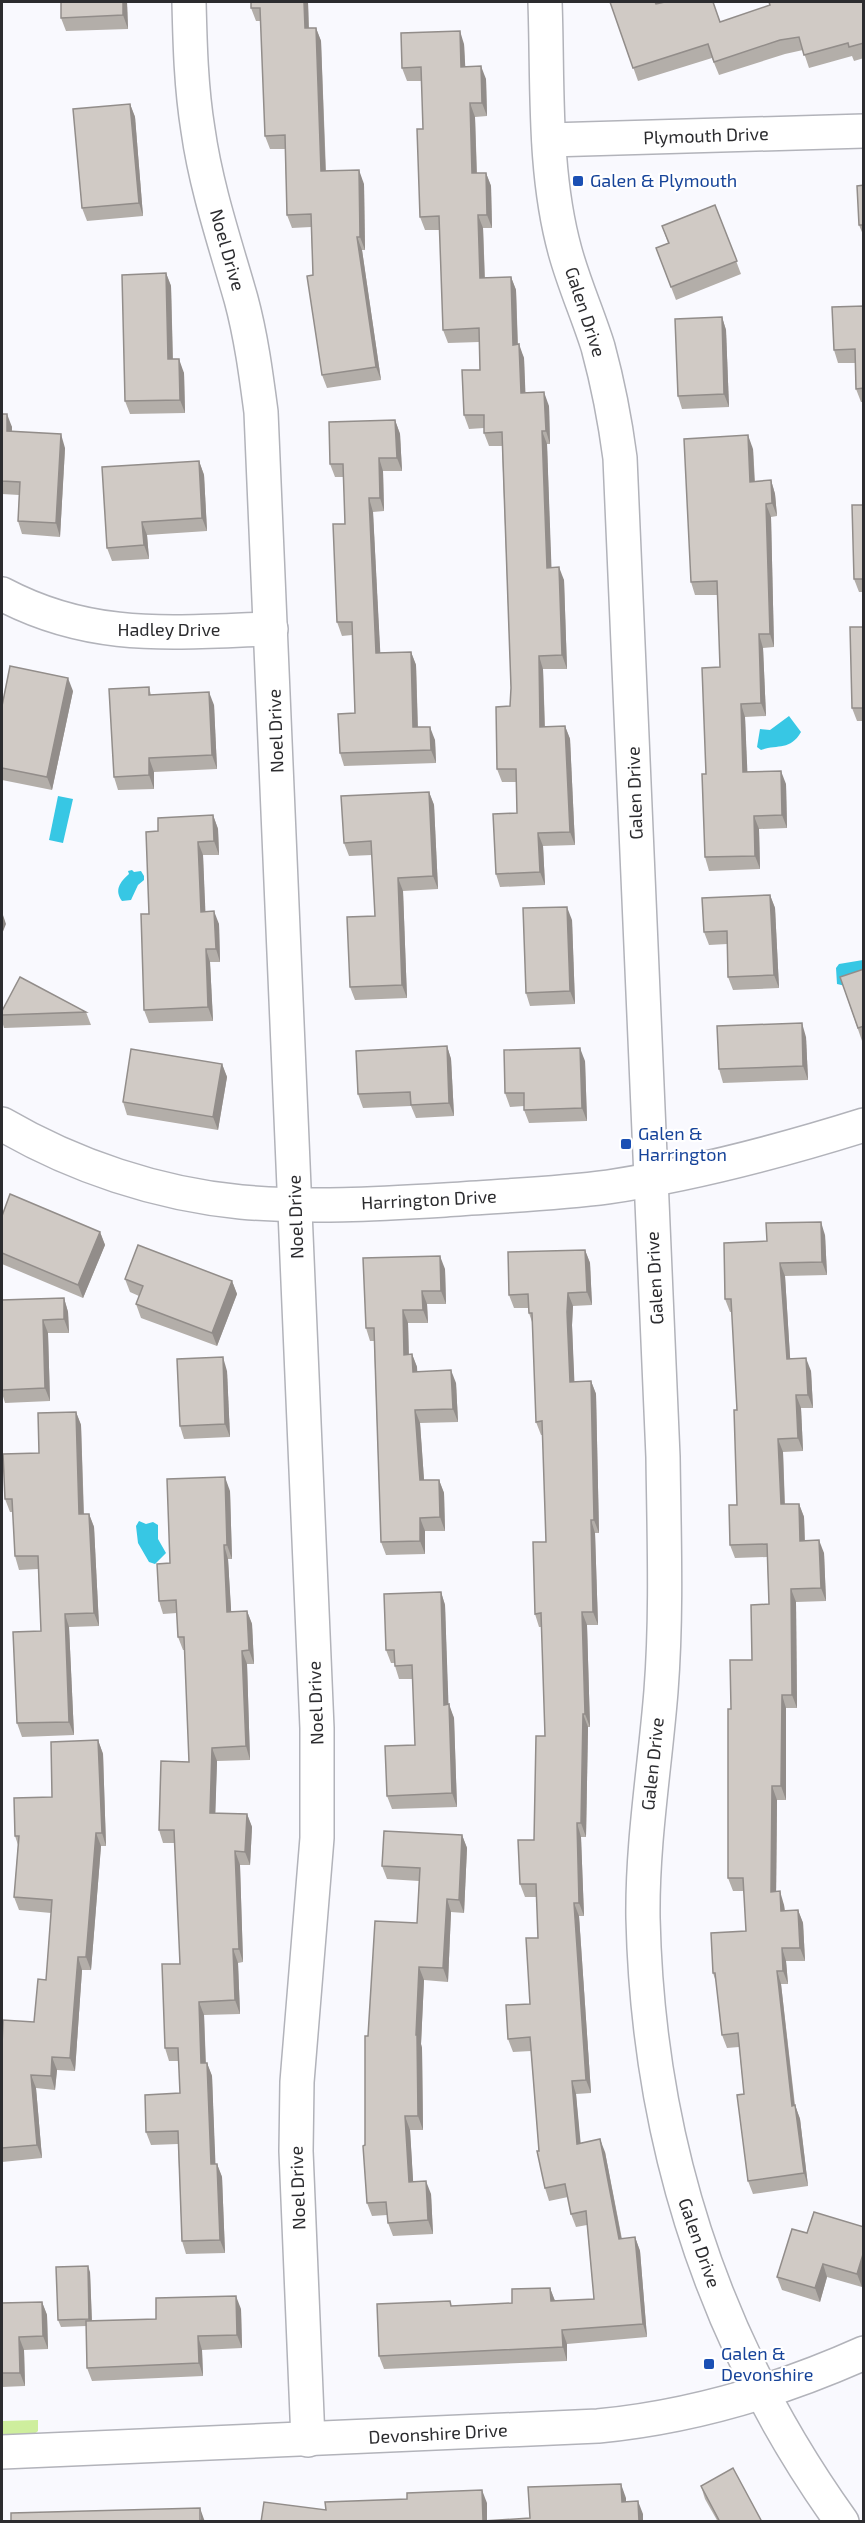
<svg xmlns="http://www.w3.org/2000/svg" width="865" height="2523" viewBox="0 0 865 2523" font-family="'Exo 2',sans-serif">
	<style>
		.green { fill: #ceee9d }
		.water { fill: #37c7e4 }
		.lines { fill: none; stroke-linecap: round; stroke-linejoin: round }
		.minor-casing { stroke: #b2b3ba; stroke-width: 36 }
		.minor { stroke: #fff; stroke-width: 33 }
		.wall { fill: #b3aea9 }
		.shaded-wall { fill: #928d8a }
		.building { fill: #d0cac5; stroke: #928d8a; stroke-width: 1.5 }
		.transit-dot { fill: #1a4fb4; stroke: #fff; stroke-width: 2 }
		.labels { text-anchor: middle; stroke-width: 4.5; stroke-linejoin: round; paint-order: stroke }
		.street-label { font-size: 18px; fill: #2c2c2f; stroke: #fff }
		.transit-label { font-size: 18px; fill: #164399; stroke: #fff; text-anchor: start }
	</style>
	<rect width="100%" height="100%" fill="#f9f9fe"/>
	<polygon class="green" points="38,2420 38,2431 33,2435 2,2436 2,2421"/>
	<g class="water">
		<path d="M 789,716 L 801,732 C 790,751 778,744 761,750 L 757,747 L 760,729 L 770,730 Z"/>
		<polygon points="58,796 73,799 63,843 49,840"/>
		<path d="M 132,870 L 134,872 L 141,871 L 144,876 L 144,880 L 138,885 L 131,900 L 122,901 C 114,890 120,882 129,874 L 128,871 Z"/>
		<polygon points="863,960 863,983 850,987 837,984 836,968 839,964"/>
		<polygon points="139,1521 146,1524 153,1522 158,1525 158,1539 166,1553 155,1564 149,1562 138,1543 136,1526"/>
	</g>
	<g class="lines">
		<g class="minor-casing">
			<g id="minor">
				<path d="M 189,2 C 190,44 191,87 198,130 C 206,187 225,243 241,299 C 251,336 256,374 261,412 L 317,1728 L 317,1838 L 297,2082 L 296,2151 L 308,2440"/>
				<path d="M 545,2 C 548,84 543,171 565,251 C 574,284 588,315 598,347 C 608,384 615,420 620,458 L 663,1457 C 664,1535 667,1613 661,1691 C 655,1767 642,1842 643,1918 C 648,2139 713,2342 842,2522"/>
				<polyline points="549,140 864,131"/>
				<path d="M 2,594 C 93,642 172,632 271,629"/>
				<path d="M 2,1124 C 74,1166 158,1194 241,1202 C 309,1208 377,1204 445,1200 C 499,1196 554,1194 608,1187 C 694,1174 781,1151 864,1125"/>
				<path d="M 2,2452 L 598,2426 C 691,2417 779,2391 864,2353"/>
			</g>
		</g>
		<use href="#minor" class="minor"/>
	</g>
	<g class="wall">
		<polygon points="61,2 127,2 128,29 66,31 61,18"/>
		<polygon points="251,2 308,2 309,28 316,28 321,41 326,171 364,184 365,250 362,250 381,380 327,388 322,375 313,275 311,227 292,228 287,215 285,149 270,149 265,136 261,21 256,21 251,8"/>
		<polygon points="610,2 656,4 720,22 864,2 864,58 854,61 852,56 809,68 803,50 785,54 719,75 712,58 638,81"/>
		<polygon points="464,44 465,67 486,79 487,116 475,117 477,173 486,173 491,186 492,228 483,228 485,278 511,277 516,290 518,345 524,358 525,393 549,406 550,444 547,444 551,567 564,580 567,669 543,669 545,727 565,726 570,739 575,845 543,846 545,885 500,887 496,874 517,813 516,782 502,782 497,769 510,706 511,688 502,446 489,446 484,433 484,428 469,429 464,415 480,370 479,342 448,343 443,330 440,230 425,230 420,217 423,129 422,81 407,81 402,68"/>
		<polygon points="130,104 135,117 143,216 87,221 82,208"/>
		<polygon points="864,185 864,237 859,225"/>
		<polygon points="715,205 741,274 676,300 656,248 668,243 662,226"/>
		<polygon points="166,273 171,286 173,359 184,373 185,413 130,414 125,401"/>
		<polygon points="864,306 864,402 861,402 856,389 855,363 838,363 834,350"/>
		<polygon points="722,317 726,330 729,407 682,409 678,396"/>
		<polygon points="2,414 12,427 12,432 65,448 60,537 22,534 18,521 19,495 2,494"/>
		<polygon points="395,420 400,434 402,471 383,471 384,511 373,512 380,653 411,652 416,665 418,727 435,740 436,763 344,766 340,753 355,713 352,635 342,636 337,622 345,524 344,477 335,477 330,464"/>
		<polygon points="753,449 755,481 771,480 775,494 777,516 771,517 774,647 763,648 766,716 745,717 747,772 786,784 787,828 759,829 760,869 709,871 705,857 706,774 720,667 718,595 695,595 691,582"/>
		<polygon points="199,461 204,475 207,531 147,535 149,559 112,561 107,548"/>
		<polygon points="864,505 864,592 859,592 854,579"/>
		<polygon points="864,627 864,721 857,721 852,708"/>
		<polygon points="149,687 151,695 214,705 217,769 154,772 154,789 118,790 114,777"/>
		<polygon points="73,691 52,790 2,780 2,706"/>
		<polygon points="429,792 434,805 438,889 403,891 407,998 355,1000 350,987 375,916 372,855 349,856 344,843"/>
		<polygon points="213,815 218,829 219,855 203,855 205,912 219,924 220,962 210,962 213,1021 149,1023 144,1010 149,914 158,831"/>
		<polygon points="770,895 775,908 779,988 733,990 728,977 727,944 709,945 704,932"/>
		<polygon points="572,920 575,1004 530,1006 526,993"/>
		<polygon points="864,969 864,1041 862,1041 840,977"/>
		<polygon points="2,1011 86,1012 91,1025 4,1028 2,1021"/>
		<polygon points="806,1037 808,1080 723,1083 719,1069"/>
		<polygon points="447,1046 451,1059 454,1116 416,1118 411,1106 363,1108 358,1094"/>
		<polygon points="585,1061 587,1121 529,1123 524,1110 524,1106 510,1107 505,1093"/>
		<polygon points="222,1064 227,1077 218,1130 127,1115 123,1102"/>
		<polygon points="2,1216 100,1232 105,1245 83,1298 2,1264"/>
		<polygon points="825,1235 827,1275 785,1276 790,1358 811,1371 813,1408 801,1408 803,1451 783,1452 785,1504 799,1504 804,1517 805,1540 824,1553 826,1601 796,1602 797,1708 786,1708 786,1800 777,1800 776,1891 784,1905 785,1911 798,1910 803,1923 805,1961 786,1961 788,1984 781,1984 795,2105 800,2119 808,2186 753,2194 748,2181 744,2094 739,2047 727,2048 722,2035 716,1982 713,1973 746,1931 744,1891 733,1891 728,1878 731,1709 752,1660 769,1604 767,1557 735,1558 730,1545 737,1505 737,1410 732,1312 730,1312 725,1299 767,1241"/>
		<polygon points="585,1250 590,1263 592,1305 573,1306 572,1325 574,1382 591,1381 596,1394 599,1533 595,1533 598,1625 587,1625 590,1727 588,1727 586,1837 581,1837 584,1916 579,1916 591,2093 576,2094 580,2143 605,2152 622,2239 635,2237 640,2251 647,2337 567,2344 567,2361 384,2369 379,2356 452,2306 512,2303 550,2288 555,2301 594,2299 587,2225 576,2227 571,2214 568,2197 549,2201 545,2188 539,2151 531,2051 513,2052 508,2039 530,2004 538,1938 537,1897 525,1897 520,1884 534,1840 545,1736 542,1627 539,1627 535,1614 546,1542 543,1435 541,1435 536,1422 533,1325 529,1313 528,1308 514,1308 509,1295"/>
		<polygon points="445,1269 446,1304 427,1304 428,1323 408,1323 409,1354 412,1354 417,1367 417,1372 456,1383 458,1422 420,1423 424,1480 439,1480 444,1493 445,1531 425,1531 425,1554 386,1555 381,1542 374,1341 370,1341 366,1328"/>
		<polygon points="125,1279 232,1281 237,1294 217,1346 141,1318 136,1304 139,1296 130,1292"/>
		<polygon points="64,1298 68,1312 69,1333 48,1333 50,1401 5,1403 2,1393 2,1300"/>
		<polygon points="227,1371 230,1437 184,1439 180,1426"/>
		<polygon points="76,1412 81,1425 84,1514 89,1514 94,1527 99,1626 69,1627 74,1735 22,1737 17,1723 41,1631 38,1569 19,1570 15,1556 13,1512 10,1512 5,1499 39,1453"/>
		<polygon points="230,1491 232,1559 228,1559 231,1612 247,1611 252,1624 254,1664 247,1664 250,1760 217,1761 215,1813 247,1814 252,1827 250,1865 240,1865 243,1962 238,1963 240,2014 204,2015 206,2063 207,2063 212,2076 215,2164 217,2164 222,2177 225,2253 186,2254 182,2241 178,2144 151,2145 146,2132 180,2093 179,2061 169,2061 165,2048 180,1964 175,1843 163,1843 159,1830 189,1762 185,1650 183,1650 178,1637 177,1613 163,1614 159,1601 170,1563"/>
		<polygon points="441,1592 445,1605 448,1704 454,1718 457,1807 392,1809 387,1796 415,1745 413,1679 399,1679 395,1666 395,1663 391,1663 386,1650"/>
		<polygon points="98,1740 103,1754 106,1846 101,1846 91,1970 82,1970 75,2071 57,2070 55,2090 36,2088 42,2158 2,2162 2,2046 34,2022 46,1980 51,1913 19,1910 14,1897 18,1845 15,1836 52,1797"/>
		<polygon points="462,1835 467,1848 464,1913 451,1912 448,1982 424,1980 421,2044 422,2048 423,2130 410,2130 413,2182 431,2194 433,2234 393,2236 388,2223 387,2215 372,2216 367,2203 365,2145 368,2036 417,1923 419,1881 387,1879 382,1866"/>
		<polygon points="864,2227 864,2280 862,2287 827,2277 820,2302 782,2290 777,2277 807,2233"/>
		<polygon points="90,2272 92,2321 156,2319 241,2309 242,2348 202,2350 203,2376 92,2381 87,2368 86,2326 61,2327 58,2320"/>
		<polygon points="42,2302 47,2315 48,2349 24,2350 25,2386 2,2387 2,2303"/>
		<polygon points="701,2486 762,2522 718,2522 705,2499"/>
	</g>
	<g class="shaded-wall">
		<polygon points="123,2 127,2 128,29 123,15"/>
		<polygon points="304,2 308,2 309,41 305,28"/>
		<polygon points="316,28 321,41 326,184 321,171"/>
		<polygon points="460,31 464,44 466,80 461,67"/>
		<polygon points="481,66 486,79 487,116 482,103"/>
		<polygon points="470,103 475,117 477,186 472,173"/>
		<polygon points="130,104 135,117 143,216 139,203"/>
		<polygon points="359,170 364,184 365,250 360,237"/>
		<polygon points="486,173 491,186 492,228 487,215"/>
		<polygon points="478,215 483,228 485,291 480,278"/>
		<polygon points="357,237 362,250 381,380 376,367"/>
		<polygon points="166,273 171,286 173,373 168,359"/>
		<polygon points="511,277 516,290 518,358 513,345"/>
		<polygon points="722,317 726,330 729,407 724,394"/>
		<polygon points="519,344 524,358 526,406 521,393"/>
		<polygon points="179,359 184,373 185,413 180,400"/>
		<polygon points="544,392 549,406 550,444 546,431"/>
		<polygon points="7,414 12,427 11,445 7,431"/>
		<polygon points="395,420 400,434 402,471 397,458"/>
		<polygon points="542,431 547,444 552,581 547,568"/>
		<polygon points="61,434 65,448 60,537 56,523"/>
		<polygon points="748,435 753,449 755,495 750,482"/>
		<polygon points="379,458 383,471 384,511 380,498"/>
		<polygon points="199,461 204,475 207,531 202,518"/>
		<polygon points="771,480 775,494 777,516 772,503"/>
		<polygon points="369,498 373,512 381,666 376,653"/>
		<polygon points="766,504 771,517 774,647 770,634"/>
		<polygon points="142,522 147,535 149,559 144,545"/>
		<polygon points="559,567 564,580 567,669 562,655"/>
		<polygon points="759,634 763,648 766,716 761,703"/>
		<polygon points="411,652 416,665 418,740 413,727"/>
		<polygon points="539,656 543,669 545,740 540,727"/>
		<polygon points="68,678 73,691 52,790 47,777"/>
		<polygon points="209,692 214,705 217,769 212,755"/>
		<polygon points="741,704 745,717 748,785 743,772"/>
		<polygon points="565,726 570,739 575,845 570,832"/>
		<polygon points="430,727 435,740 436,763 431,750"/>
		<polygon points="149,758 154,772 154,789 149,775"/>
		<polygon points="781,771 786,784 787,828 782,815"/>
		<polygon points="429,792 434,805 438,889 433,876"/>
		<polygon points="213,815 218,829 219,855 214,841"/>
		<polygon points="754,816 759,829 760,869 755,856"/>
		<polygon points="538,833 543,846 545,885 540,872"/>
		<polygon points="198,842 203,855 206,925 201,912"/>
		<polygon points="398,878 403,891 407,998 402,985"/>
		<polygon points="770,895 775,908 779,988 774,975"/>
		<polygon points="567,907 572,920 575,1004 570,991"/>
		<polygon points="214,911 219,924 220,962 216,949"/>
		<polygon points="2,912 6,924 2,934"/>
		<polygon points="206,949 210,962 213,1021 208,1007"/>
		<polygon points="802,1023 806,1037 808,1080 803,1066"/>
		<polygon points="447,1046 451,1059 454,1116 449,1103"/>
		<polygon points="580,1048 585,1061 587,1121 582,1108"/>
		<polygon points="222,1064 227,1077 218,1130 213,1117"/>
		<polygon points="821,1222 825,1235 827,1275 822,1262"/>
		<polygon points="100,1232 105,1245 83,1298 78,1285"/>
		<polygon points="585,1250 590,1263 592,1305 587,1292"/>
		<polygon points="440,1256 445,1269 446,1304 441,1291"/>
		<polygon points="780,1263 785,1276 791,1372 787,1359"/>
		<polygon points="232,1281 237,1294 217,1346 212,1333"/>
		<polygon points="422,1291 427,1304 428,1323 423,1310"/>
		<polygon points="568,1293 573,1306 572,1325 575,1395 570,1382 567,1312"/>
		<polygon points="64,1298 68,1312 69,1333 64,1319"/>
		<polygon points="403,1310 408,1323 409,1368 404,1355"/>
		<polygon points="43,1320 48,1333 50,1401 45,1388"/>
		<polygon points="412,1354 417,1367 418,1385 413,1372"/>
		<polygon points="223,1357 227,1371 230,1437 225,1424"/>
		<polygon points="806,1358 811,1371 813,1408 808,1395"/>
		<polygon points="451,1370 456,1383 458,1422 453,1409"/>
		<polygon points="591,1381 596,1394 599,1533 594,1520"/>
		<polygon points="796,1395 801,1408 803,1451 798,1438"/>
		<polygon points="415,1410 420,1423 425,1494 420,1480"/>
		<polygon points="76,1412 81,1425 84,1528 79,1514"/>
		<polygon points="778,1439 783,1452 785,1518 781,1504"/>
		<polygon points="225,1477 230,1491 232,1559 227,1545"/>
		<polygon points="439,1480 444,1493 445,1531 440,1517"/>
		<polygon points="799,1504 804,1517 805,1554 800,1541"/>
		<polygon points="89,1514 94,1527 99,1626 94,1613"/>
		<polygon points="420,1518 425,1531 425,1554 420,1541"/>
		<polygon points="591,1520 595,1533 598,1625 593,1612"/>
		<polygon points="819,1540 824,1553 826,1601 821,1588"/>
		<polygon points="224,1545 228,1559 232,1625 227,1612"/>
		<polygon points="791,1589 796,1602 797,1708 792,1695"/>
		<polygon points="441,1592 445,1605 449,1718 444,1705"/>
		<polygon points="247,1611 252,1624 254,1664 249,1650"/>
		<polygon points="582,1612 587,1625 590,1727 585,1714"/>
		<polygon points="65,1614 69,1627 74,1735 69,1722"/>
		<polygon points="242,1651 247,1664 250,1760 246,1746"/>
		<polygon points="782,1695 786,1708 786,1800 781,1786"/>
		<polygon points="449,1704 454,1718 457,1807 452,1793"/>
		<polygon points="583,1714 588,1727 586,1837 581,1823"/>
		<polygon points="98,1740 103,1754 106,1846 102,1833"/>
		<polygon points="212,1748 217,1761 215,1826 210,1813"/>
		<polygon points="772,1786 777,1800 776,1905 771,1892"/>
		<polygon points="247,1814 252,1827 250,1865 245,1852"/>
		<polygon points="577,1823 581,1837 584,1916 579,1903"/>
		<polygon points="96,1833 101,1846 91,1970 86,1957"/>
		<polygon points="462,1835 467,1848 464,1913 459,1900"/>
		<polygon points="235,1851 240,1865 243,1962 239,1949"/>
		<polygon points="780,1891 784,1905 786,1924 781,1911"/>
		<polygon points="447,1899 451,1912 448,1982 443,1968"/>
		<polygon points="574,1903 579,1916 591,2093 586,2080"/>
		<polygon points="798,1910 803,1923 805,1961 800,1948"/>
		<polygon points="782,1948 786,1961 788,1984 783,1971"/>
		<polygon points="233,1949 238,1963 240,2014 235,2000"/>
		<polygon points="78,1957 82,1970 75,2071 70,2058"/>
		<polygon points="419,1967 424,1980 421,2044 422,2048 423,2130 418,2116 416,2035"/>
		<polygon points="777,1971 781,1984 796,2119 792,2106"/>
		<polygon points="199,2002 204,2015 206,2076 201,2063"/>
		<polygon points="52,2057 57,2070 55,2090 51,2076"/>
		<polygon points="207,2063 212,2076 216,2177 211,2164"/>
		<polygon points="31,2075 36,2088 42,2158 37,2145"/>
		<polygon points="572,2081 576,2094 582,2157 577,2144"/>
		<polygon points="795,2105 800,2119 808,2186 804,2173"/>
		<polygon points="405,2116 410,2130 414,2195 409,2182"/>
		<polygon points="600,2139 605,2152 624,2252 619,2239"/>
		<polygon points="217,2164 222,2177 225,2253 220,2240"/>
		<polygon points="426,2181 431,2194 433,2234 428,2220"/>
		<polygon points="635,2237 640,2251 647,2337 643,2324"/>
		<polygon points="864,2251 864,2280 862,2287 857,2274"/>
		<polygon points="823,2264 827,2277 820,2302 815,2288"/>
		<polygon points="88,2266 90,2272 92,2326 89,2319"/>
		<polygon points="550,2288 555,2301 551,2301"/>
		<polygon points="236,2296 241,2309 242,2348 237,2335"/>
		<polygon points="42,2302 47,2315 48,2349 43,2336"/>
		<polygon points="562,2330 567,2344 567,2361 563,2347"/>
		<polygon points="198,2336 202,2350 203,2376 199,2363"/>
		<polygon points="19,2337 24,2350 25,2386 20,2373"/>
		<polygon points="621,2484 626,2498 626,2515 622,2502"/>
		<polygon points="482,2490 487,2503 487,2522 483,2522"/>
		<polygon points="638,2501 643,2514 643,2522 639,2522"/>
		<polygon points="200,2508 205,2522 201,2522"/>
	</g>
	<g class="building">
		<polygon points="61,2 123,2 123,15 61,18"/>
		<polygon points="251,2 304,2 305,28 316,28 321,171 359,170 360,237 357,237 376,367 322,375 307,276 313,275 311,214 287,215 285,135 265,136 260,8 251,8"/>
		<polygon points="610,2 655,2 656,4 665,2 713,2 720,22 770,5 769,2 864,2 864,43 849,47 848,43 804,55 799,37 780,40 714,62 708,44 633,68"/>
		<polygon points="460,31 461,67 481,66 482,103 470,103 472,173 486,173 487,215 478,215 480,278 511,277 513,345 519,344 521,393 544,392 546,431 542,431 547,568 559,567 562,655 539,656 540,727 565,726 570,832 538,833 540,872 496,874 493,814 517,813 516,769 497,769 496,707 510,706 511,688 502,432 484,433 484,415 464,415 462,370 480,370 479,328 443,330 439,216 420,217 417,129 423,129 421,67 402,68 401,33"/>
		<polygon points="130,104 139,203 82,208 73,109"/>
		<polygon points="864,185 864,225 859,225 857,186"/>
		<polygon points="715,205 737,261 671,287 656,248 669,243 662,226"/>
		<polygon points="166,273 168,359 179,359 180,400 125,401 122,275"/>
		<polygon points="864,306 864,388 856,389 855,349 834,350 832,307"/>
		<polygon points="722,317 724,394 678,396 675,319"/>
		<polygon points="2,414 7,414 7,431 61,434 56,523 18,521 20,482 2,481"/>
		<polygon points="395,420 397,458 379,458 380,498 369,498 376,653 411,652 413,727 430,727 431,750 340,753 338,714 355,713 352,622 337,622 333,524 345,524 343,464 330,464 329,422"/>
		<polygon points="748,435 750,482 771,480 772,503 766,504 770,634 759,634 761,703 741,704 743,772 781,771 782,815 754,816 755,856 705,857 702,774 706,774 702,668 720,667 717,581 691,582 684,439"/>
		<polygon points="199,461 202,518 142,522 144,545 107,548 102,467"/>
		<polygon points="852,505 864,505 864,579 854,579"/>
		<polygon points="850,627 864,627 864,708 852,708"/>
		<polygon points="10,666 68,678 47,777 2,768 2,706"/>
		<polygon points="149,687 149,695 209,692 212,755 149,758 149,775 114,777 109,689"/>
		<polygon points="429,792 433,876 398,878 402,985 350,987 347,917 375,916 371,841 344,843 341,796"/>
		<polygon points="213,815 214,841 198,842 201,912 214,911 216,949 206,949 208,1007 144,1010 141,914 149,914 146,832 158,831 158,818"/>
		<polygon points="770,895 774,975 728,977 727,931 704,932 702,898"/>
		<polygon points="567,907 570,991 526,993 523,908"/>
		<polygon points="864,969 864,1026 858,1028 840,977"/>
		<polygon points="20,977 86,1012 2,1015 2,1011"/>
		<polygon points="802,1023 803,1066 719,1069 717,1026"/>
		<polygon points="447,1046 449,1103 411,1105 410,1092 358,1094 356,1051"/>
		<polygon points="580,1048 582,1108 524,1110 524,1093 505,1093 504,1050"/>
		<polygon points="131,1049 222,1064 213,1117 123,1102"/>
		<polygon points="10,1194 100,1232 78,1285 2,1253 2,1216"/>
		<polygon points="821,1222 822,1262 780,1263 787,1359 806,1358 808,1395 796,1395 798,1438 778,1439 781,1504 799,1504 800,1541 819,1540 821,1588 791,1589 792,1695 782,1695 781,1786 772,1786 771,1892 780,1891 781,1911 798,1910 800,1948 782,1948 783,1971 777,1971 792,2106 795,2105 804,2173 748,2181 737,2095 744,2094 738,2033 722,2035 715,1973 713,1973 711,1933 746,1931 743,1878 728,1878 728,1709 731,1709 730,1660 752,1660 751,1605 769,1604 767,1544 730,1545 729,1505 737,1505 734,1410 737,1410 731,1299 725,1299 724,1243 767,1241 766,1223"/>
		<polygon points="138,1245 232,1281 212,1333 136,1304 143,1286 125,1279"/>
		<polygon points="585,1250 587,1292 568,1293 567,1312 570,1382 591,1381 594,1520 591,1520 593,1612 582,1612 585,1714 583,1714 581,1823 577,1823 579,1903 574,1903 586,2080 572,2081 577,2144 600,2139 619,2239 635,2237 643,2324 562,2330 563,2347 379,2356 377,2304 450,2301 451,2306 512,2303 512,2289 550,2288 551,2301 594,2299 586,2211 571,2214 565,2184 545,2188 537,2151 539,2151 530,2037 508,2039 506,2005 530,2004 526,1938 538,1938 536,1884 520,1884 518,1840 534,1840 536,1736 545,1736 541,1613 535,1614 533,1542 546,1542 542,1421 536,1422 532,1313 529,1313 528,1294 509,1295 508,1252"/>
		<polygon points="440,1256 441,1291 422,1291 423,1310 403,1310 404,1355 412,1354 413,1372 451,1370 453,1409 415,1410 420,1480 439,1480 440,1517 420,1518 420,1541 381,1542 374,1328 366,1328 363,1258"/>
		<polygon points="64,1298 64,1319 43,1320 45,1388 2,1390 2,1300"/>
		<polygon points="223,1357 225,1424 180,1426 177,1359"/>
		<polygon points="76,1412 79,1514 89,1514 94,1613 65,1614 69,1722 17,1723 13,1632 41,1631 38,1556 15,1556 12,1499 5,1499 3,1454 39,1453 38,1413"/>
		<polygon points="225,1477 227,1545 224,1545 227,1612 247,1611 249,1650 242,1651 246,1746 212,1748 210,1813 247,1814 245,1852 235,1851 239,1949 233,1949 235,2000 199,2002 201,2063 207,2063 211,2164 217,2164 220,2240 182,2241 178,2131 146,2132 145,2095 180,2093 178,2048 165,2048 162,1964 180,1964 174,1830 159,1830 161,1761 189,1762 184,1637 178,1637 176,1600 159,1601 157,1564 170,1563 167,1479"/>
		<polygon points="441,1592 444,1705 449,1704 452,1793 387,1796 385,1746 415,1745 412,1665 395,1666 394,1650 386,1650 384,1594"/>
		<polygon points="98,1740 102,1833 96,1833 86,1957 78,1957 70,2058 52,2057 51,2076 31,2075 37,2145 2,2148 2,2046 3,2020 34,2022 38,1979 46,1980 52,1900 14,1897 19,1836 15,1836 14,1798 52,1797 51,1742"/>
		<polygon points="384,1831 462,1835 459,1900 447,1899 443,1968 419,1967 416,2035 417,2035 418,2116 405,2116 409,2182 426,2181 428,2220 388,2223 386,2202 367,2203 363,2146 365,2145 365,2036 368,2036 375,1921 417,1923 420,1868 382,1866"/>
		<polygon points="814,2212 864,2227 864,2251 857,2274 823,2264 815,2288 777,2277 792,2229 807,2233"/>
		<polygon points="88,2266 89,2319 58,2320 56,2267"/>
		<polygon points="236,2296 237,2335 198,2336 199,2363 87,2368 86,2321 156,2319 156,2298"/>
		<polygon points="42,2302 43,2336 19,2337 20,2373 2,2373 2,2303"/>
		<polygon points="733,2468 762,2522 720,2522 701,2486"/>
		<polygon points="621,2484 622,2502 638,2501 639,2522 261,2522 264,2502 326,2510 325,2502 407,2499 407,2493 482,2490 483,2521 530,2518 528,2487"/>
		<polygon points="200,2508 200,2520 210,2522 11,2522 11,2513"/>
	</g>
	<g class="transit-dot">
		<rect x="572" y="175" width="12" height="12" rx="3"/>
		<rect x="620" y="1138" width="12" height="12" rx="3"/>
		<rect x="703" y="2358" width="12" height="12" rx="3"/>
	</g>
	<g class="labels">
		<g class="street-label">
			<text transform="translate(706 136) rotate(-2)" y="6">Plymouth Drive</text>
			<text transform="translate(227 250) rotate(74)" y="6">Noel Drive</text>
			<text transform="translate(585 312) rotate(72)" y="6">Galen Drive</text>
			<text x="169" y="636">Hadley Drive</text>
			<text transform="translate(276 731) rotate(-92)" y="6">Noel Drive</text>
			<text transform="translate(635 793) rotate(-92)" y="6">Galen Drive</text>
			<text transform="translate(429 1200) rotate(-3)" y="6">Harrington Drive</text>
			<text transform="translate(296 1217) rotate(-92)" y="6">Noel Drive</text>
			<text transform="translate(655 1278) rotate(-93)" y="6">Galen Drive</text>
			<text transform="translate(316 1703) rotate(-92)" y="6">Noel Drive</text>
			<text transform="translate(653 1764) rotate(-84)" y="6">Galen Drive</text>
			<text transform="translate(298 2188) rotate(-92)" y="6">Noel Drive</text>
			<text transform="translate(699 2243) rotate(71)" y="6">Galen Drive</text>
			<text transform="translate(438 2434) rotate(-3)" y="6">Devonshire Drive</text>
		</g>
		<g class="transit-label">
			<text x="590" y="187">Galen &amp; Plymouth</text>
			<text x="638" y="1140">Galen &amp;<tspan x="638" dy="21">Harrington</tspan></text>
			<text x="721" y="2360">Galen &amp;<tspan x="721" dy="21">Devonshire</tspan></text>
		</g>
	</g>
	<rect width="865" height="2523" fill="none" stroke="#2c2c2f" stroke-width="6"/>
</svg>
